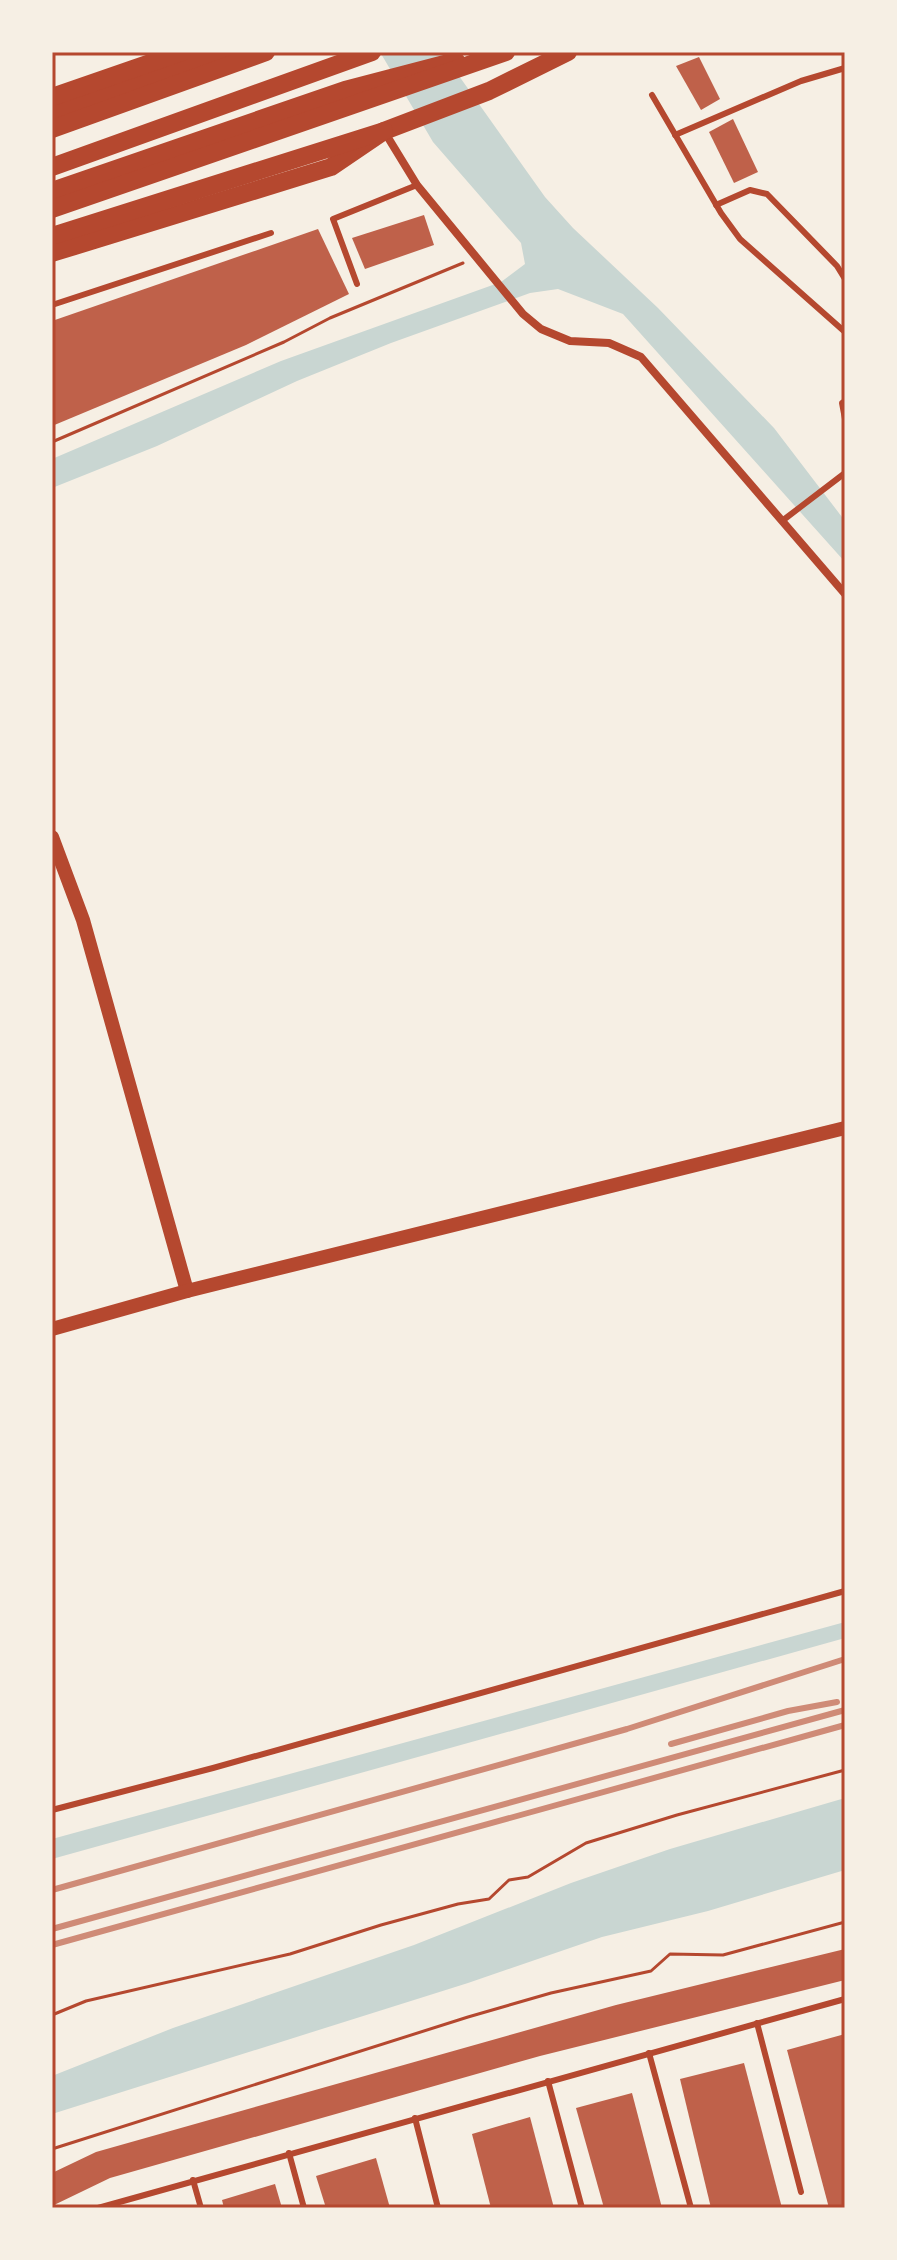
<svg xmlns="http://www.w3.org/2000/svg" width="897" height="2260" viewBox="0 0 897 2260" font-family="'DM Sans',sans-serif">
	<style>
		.water { fill: #c9d6d2 }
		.building { fill: #bf614a }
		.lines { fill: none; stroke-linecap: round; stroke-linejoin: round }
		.path { stroke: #b5482f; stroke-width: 3 }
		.service { stroke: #b5482f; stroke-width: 6 }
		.minor { stroke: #b5482f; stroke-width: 8 }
		.tertiary { stroke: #b5482f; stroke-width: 14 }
		.primary { stroke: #b5482f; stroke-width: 18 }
		.trunk { stroke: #b5482f; stroke-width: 18 }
		.rail { stroke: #cf8b77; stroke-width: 6 }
		.neatline { fill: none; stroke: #b5482f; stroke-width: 3 }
	</style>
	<rect width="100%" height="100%" fill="#f6efe4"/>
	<g class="water">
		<polygon points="380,52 442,52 545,197 573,228 658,308 774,428 845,521 845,562 623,314 558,289 530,293 391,343 297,381 157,446 52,488 52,459 281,361 501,282 525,264 521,243 433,142"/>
		<polygon points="845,1622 845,1638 52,1859 52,1839"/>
		<polygon points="845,1798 845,1870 708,1911 602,1937 468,1983 52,2114 52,2076 173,2028 414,1945 571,1883 670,1849"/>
	</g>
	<g class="building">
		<polygon points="699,57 720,99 701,110 676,66"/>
		<polygon points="733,119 758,172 734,183 709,132"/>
		<polygon points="424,215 434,245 365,269 352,238"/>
		<polygon points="318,229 349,294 246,345 52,426 52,321"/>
		<polygon points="845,1949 845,1980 540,2056 110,2178 52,2206 52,2173 96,2152 616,2005"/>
		<polygon points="845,2034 845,2208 829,2208 787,2050"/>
		<polygon points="744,2063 782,2208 711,2208 680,2079"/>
		<polygon points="632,2093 662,2208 604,2208 576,2108"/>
		<polygon points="530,2117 554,2208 491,2208 472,2134"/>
		<polygon points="376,2158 390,2208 326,2208 316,2176"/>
		<polygon points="275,2184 282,2208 224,2208 222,2200"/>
	</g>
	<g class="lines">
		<g class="path">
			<polyline points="52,442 284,342 330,318 463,263"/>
			<polyline points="52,2015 86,2001 290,1954 381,1925 458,1904 489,1899 509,1880 528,1877 586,1843 677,1815 845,1770"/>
			<polyline points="52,2149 468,2017 551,1993 651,1971 670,1954 723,1955 845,1922"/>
		</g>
		<g class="service">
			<polyline points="652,95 721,213 740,239 845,332"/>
			<polyline points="675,135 801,81 845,68"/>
			<polyline points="716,205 750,190 767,194 837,266 845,279"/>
			<polyline points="357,284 333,219 417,185"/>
			<polyline points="52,305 271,233"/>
			<polyline points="845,401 842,403 845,419"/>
			<polyline points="782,521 845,473"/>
			<polyline points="52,1810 213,1768 845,1591"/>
			<polyline points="757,2023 801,2192"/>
			<polyline points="649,2053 691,2208"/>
			<polyline points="548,2081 582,2208"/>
			<polyline points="415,2118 438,2208"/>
			<polyline points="289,2153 304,2208"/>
			<polyline points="193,2180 201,2208"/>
			<polyline points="98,2208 845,1999"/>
		</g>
		<polyline class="minor" points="384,131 417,185 523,314 541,329 570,341 609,343 641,357 845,594"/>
		<g class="tertiary">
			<polyline points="52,837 83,920 187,1291"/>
			<polyline points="52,1329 187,1291 845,1128"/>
		</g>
		<g class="primary">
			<polyline points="52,113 223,52"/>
			<polyline points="52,191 345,90 456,61"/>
			<polyline points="52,253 331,167 384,131 489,91 568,52"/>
		</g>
		<g class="trunk">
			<polyline points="52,97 182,52"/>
			<polyline points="52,129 266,52"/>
			<polyline points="52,167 372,52"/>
			<polyline points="52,209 506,52"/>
			<polyline points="52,236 384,131"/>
		</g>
		<g class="rail">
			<polyline points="671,1744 788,1711 837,1702"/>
			<polyline points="52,1890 627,1729 845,1659"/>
			<polyline points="52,1929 845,1710"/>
			<polyline points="52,1945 845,1725"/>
		</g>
	</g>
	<rect width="897" height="2260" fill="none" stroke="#f6efe4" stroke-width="108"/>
	<rect x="54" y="54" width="789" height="2152" class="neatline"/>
</svg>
